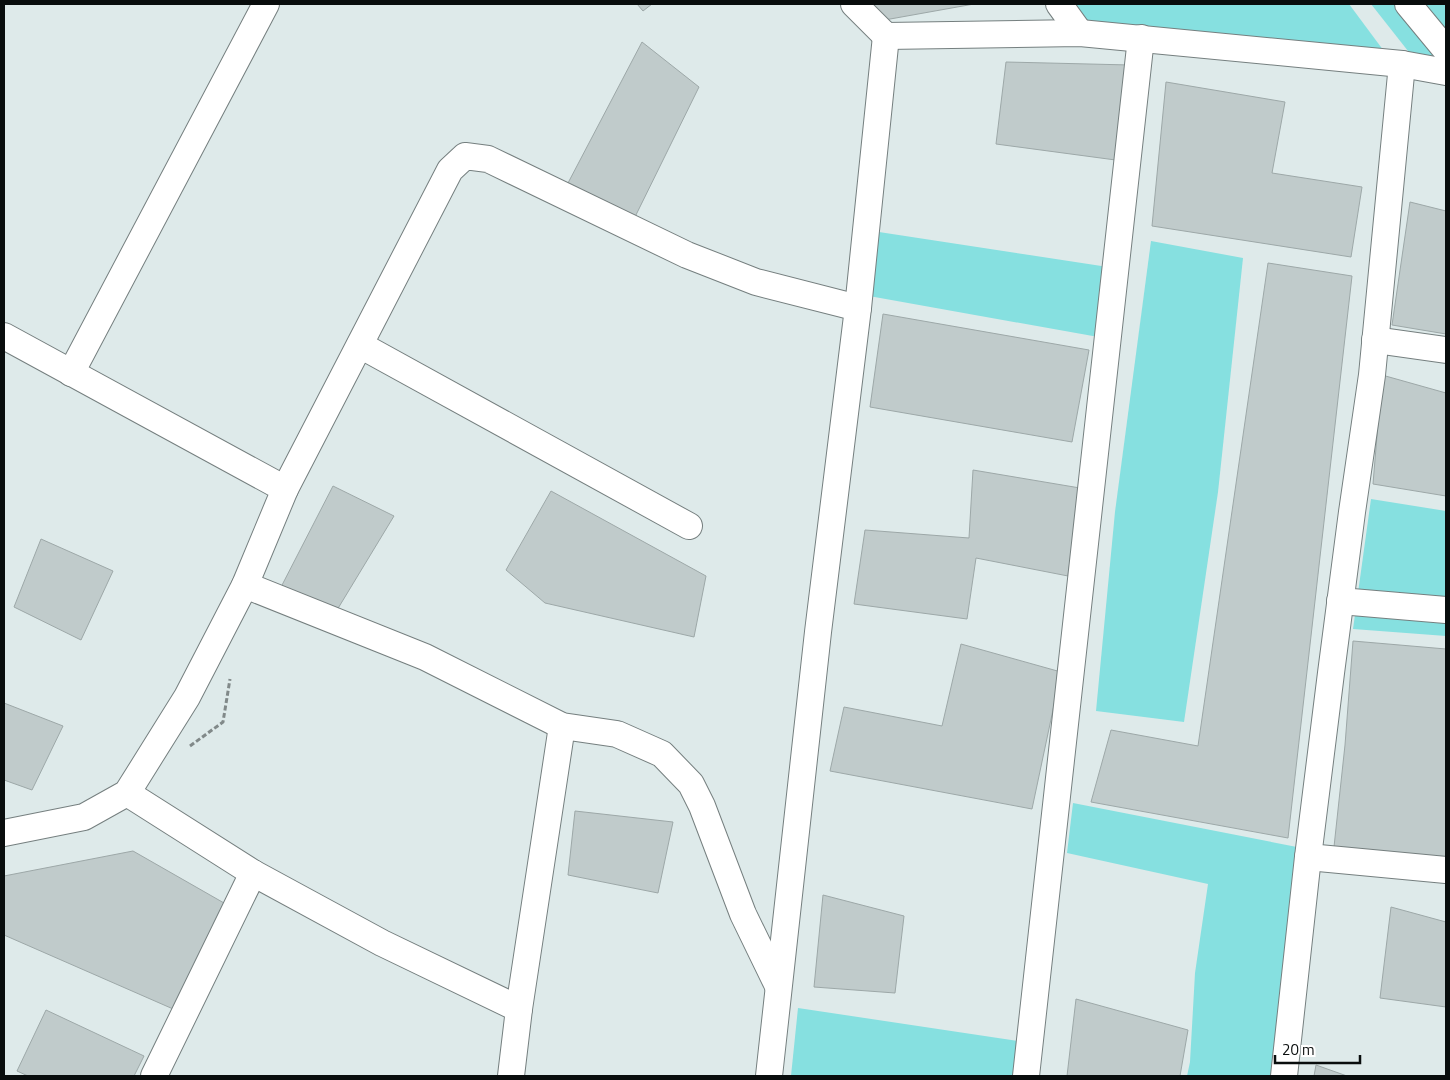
<svg xmlns="http://www.w3.org/2000/svg" width="1450" height="1080" viewBox="0 0 1450 1080" font-family="'Titillium Web',sans-serif">
	<style>
		.green { fill: #86e0e0 }
		.building { fill: #c0cbcb; stroke: #9da8a8 }
		.lines { fill: none; stroke-linecap: round; stroke-linejoin: round }
		.minor-casing { stroke: #757f7f; stroke-width: 28 }
		.path { stroke: #818989; stroke-width: 3; stroke-dasharray: 5 2.5; stroke-linecap: butt }
		.minor { stroke: #fff; stroke-width: 26 }
	</style>
	<rect width="100%" height="100%" fill="#deeaea"/>
	<g class="green">
		<polygon points="1057,4 1349,4 1395,66 1081,36"/>
		<polygon points="1371,4 1446,4 1446,74 1423,70"/>
		<polygon points="879,232 1108,267 1104,338 869,296"/>
		<polygon points="1151,241 1243,258 1218,492 1184,722 1096,711 1115,512"/>
		<polygon points="1371,499 1446,511 1446,636 1353,629"/>
		<polygon points="1073,803 1302,848 1277,1076 1187,1076 1190,1062 1195,973 1208,884 1067,853"/>
		<polygon points="798,1008 1025,1042 1022,1076 791,1076"/>
	</g>
	<g class="building">
		<polygon points="637,4 652,4 643,11"/>
		<polygon points="865,4 974,4 879,21"/>
		<polygon points="642,42 699,87 632,223 568,183"/>
		<polygon points="1006,62 1130,65 1123,161 996,144"/>
		<polygon points="1166,82 1285,102 1272,173 1362,187 1351,257 1152,226"/>
		<polygon points="1410,202 1446,211 1446,334 1392,325"/>
		<polygon points="1268,263 1352,276 1288,838 1091,802 1111,730 1198,746"/>
		<polygon points="883,314 1089,350 1072,442 870,407"/>
		<polygon points="1382,375 1446,393 1446,496 1373,484"/>
		<polygon points="973,470 1080,488 1068,576 976,558 967,619 854,604 865,530 969,538"/>
		<polygon points="333,486 394,516 334,615 280,589"/>
		<polygon points="551,491 706,576 694,637 545,603 506,570"/>
		<polygon points="41,539 113,571 81,640 14,607"/>
		<polygon points="1353,641 1446,649 1446,859 1333,856 1345,745"/>
		<polygon points="961,644 1061,672 1032,809 830,771 844,707 942,726"/>
		<polygon points="4,703 63,726 32,790 4,780"/>
		<polygon points="575,811 673,822 658,893 568,875"/>
		<polygon points="133,851 231,907 180,1012 4,935 4,876"/>
		<polygon points="823,895 904,916 895,993 814,987"/>
		<polygon points="1391,907 1446,922 1446,1007 1380,998"/>
		<polygon points="1076,999 1188,1030 1180,1076 1067,1076"/>
		<polygon points="46,1010 144,1056 134,1076 28,1076 17,1071"/>
		<polygon points="1316,1065 1347,1076 1314,1076"/>
	</g>
	<g class="lines">
		<g class="minor-casing">
			<g id="minor">
				<polyline points="854,4 886,36 1080,33 1402,64 1446,72"/>
				<polyline points="1059,4 1080,33"/>
				<polyline points="1408,4 1446,50"/>
				<polyline points="4,336 285,489 245,585 187,697 127,793 84,817 4,833"/>
				<polyline points="1375,340 1446,350"/>
				<polyline points="360,345 689,526"/>
				<polyline points="71,373 266,4"/>
				<polyline points="285,489 450,170 465,156 488,159 687,255 756,282 858,308"/>
				<polyline points="245,585 425,657 562,726 617,734 662,754 691,784 702,806 743,914 778,986"/>
				<polyline points="1340,601 1446,610"/>
				<polyline points="127,793 253,873 382,943 519,1009"/>
				<polyline points="1308,857 1446,870"/>
				<polyline points="154,1076 253,873"/>
				<polyline points="511,1076 519,1009 562,726"/>
				<polyline points="769,1076 818,632 858,308 886,36"/>
				<polyline points="1026,1076 1141,38"/>
				<polyline points="1284,1076 1308,857 1331,673 1352,512 1372,375 1402,64"/>
			</g>
		</g>
		<polyline class="path" points="190,746 223,722 230,679"/>
		<use href="#minor" class="minor"/>
	</g>
	<rect width="1450" height="1080" fill="none" stroke="#090d0d" stroke-width="10"/>
	<path d="M1275 1055v8h85v-8" fill="none" stroke="#090d0d" stroke-width="2.5"/>
	<text x="1282" y="1055" font-size="15" fill="#090d0d" stroke="#ffffff" stroke-width="4" paint-order="stroke">20 m</text>
</svg>
